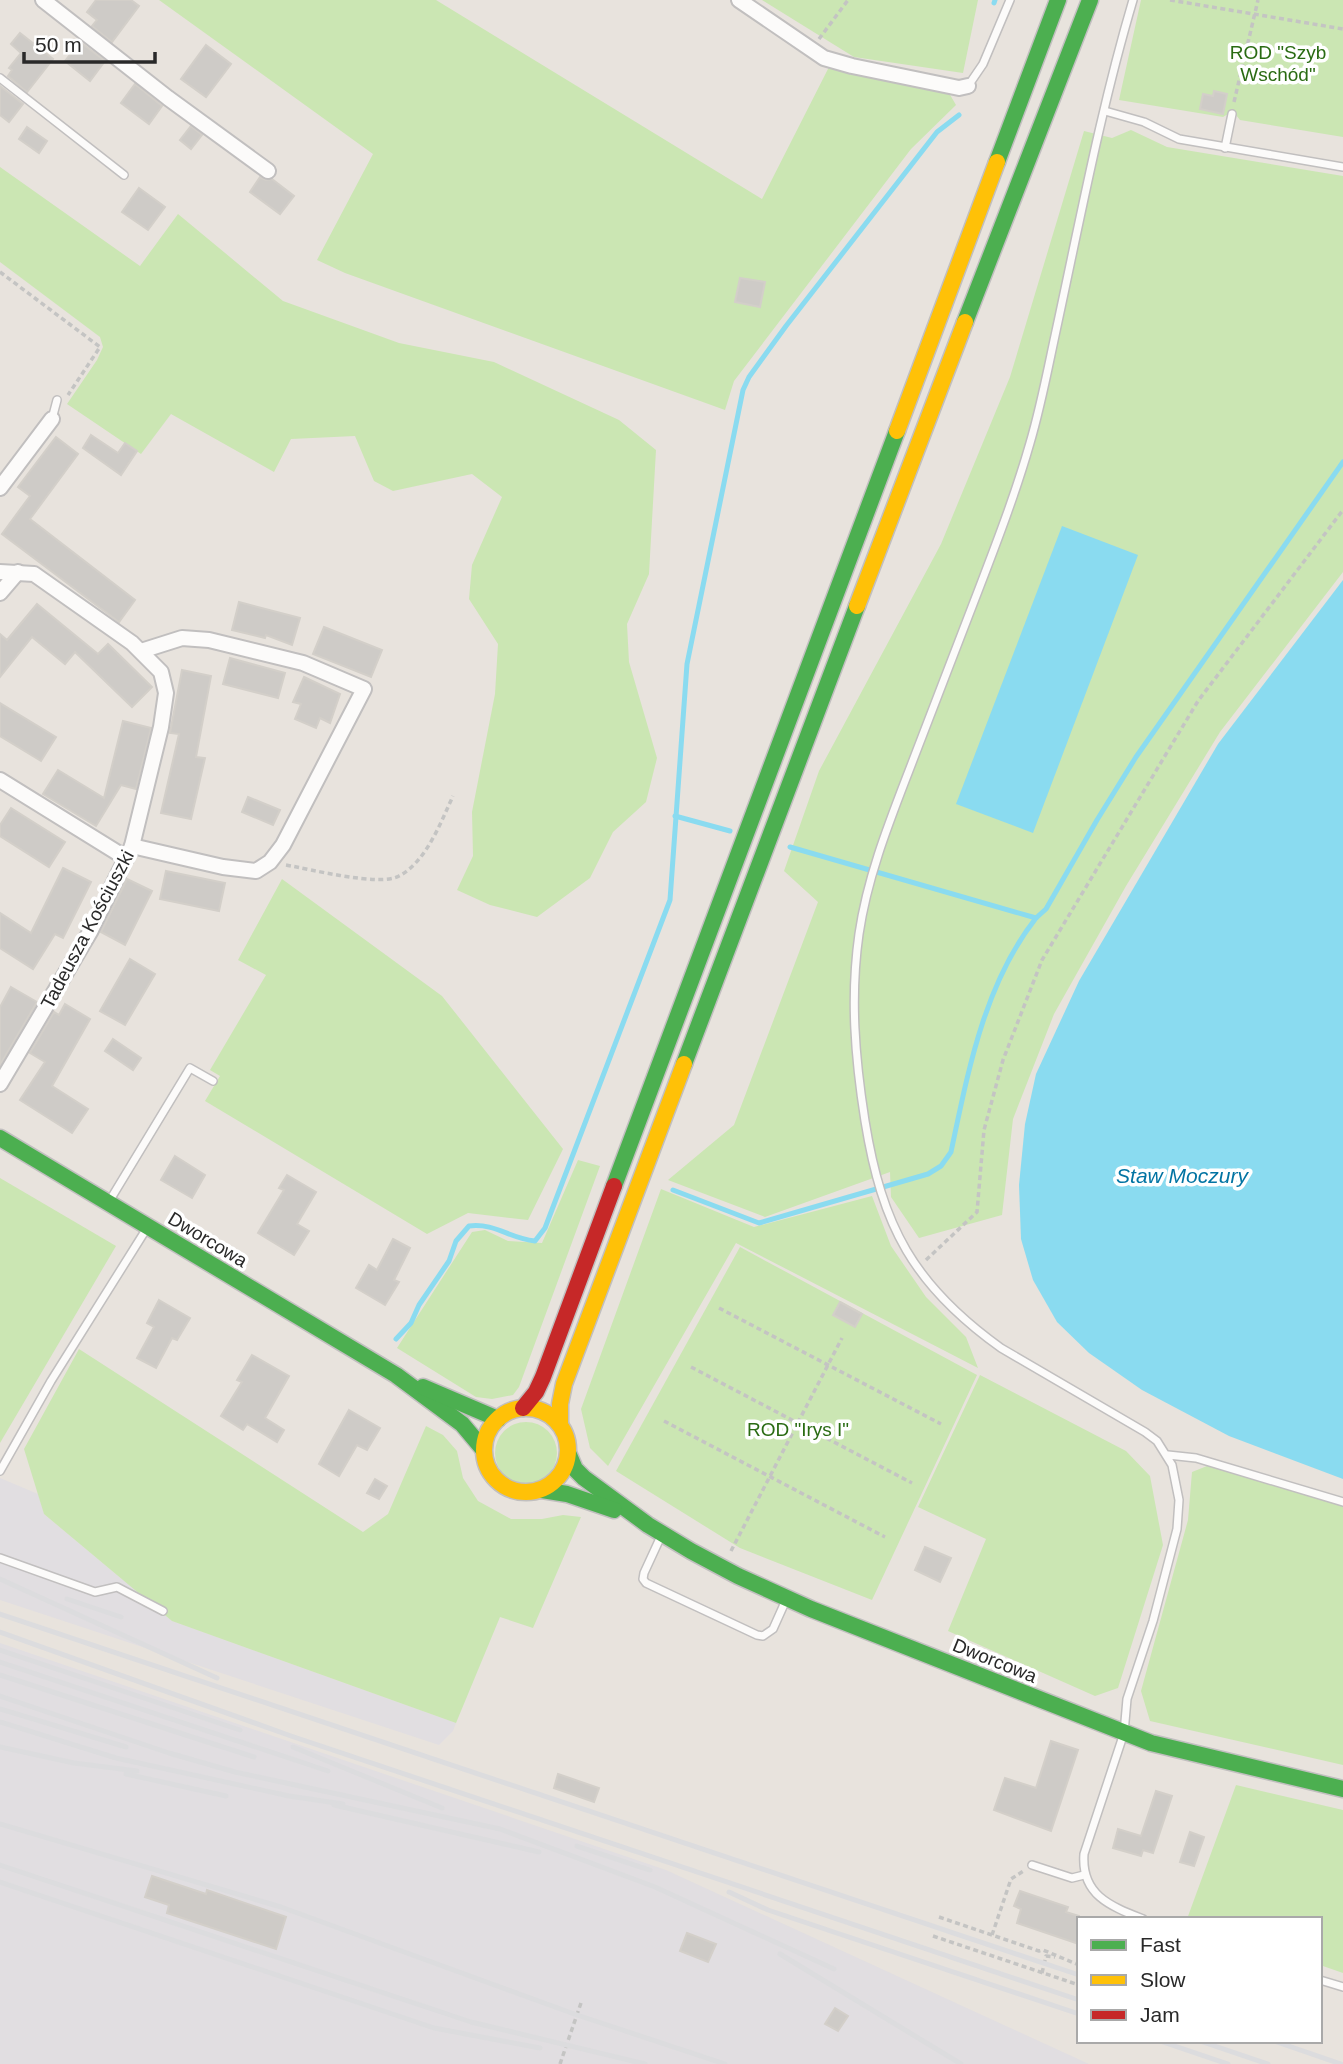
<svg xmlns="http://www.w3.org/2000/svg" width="1343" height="2064" viewBox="0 0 1343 2064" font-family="Arial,sans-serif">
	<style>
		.industrial { fill: #e1dee1 }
		.green { fill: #cbe6b3 }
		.water { fill: #8adbf0 }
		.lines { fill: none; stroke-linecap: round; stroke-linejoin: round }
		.stream { stroke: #8adbf0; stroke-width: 5 }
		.building { fill: #cecbc7; stroke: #d3cfc9; stroke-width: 2 }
		.lane-casing { stroke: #c1bfbf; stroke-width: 10 }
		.street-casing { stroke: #c1bfbf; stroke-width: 18 }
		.fast-casing { stroke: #c1bfbf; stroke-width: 19 }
		.slow-casing { stroke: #c1bfbf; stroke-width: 19 }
		.jam-casing { stroke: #c1bfbf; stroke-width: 19 }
		.path { stroke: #c4c4c3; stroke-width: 3.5; stroke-dasharray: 5 3.5; stroke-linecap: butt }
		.lane { stroke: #fcfbfa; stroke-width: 7 }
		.street { stroke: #fcfbfa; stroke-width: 14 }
		.fast { stroke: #4caf50; stroke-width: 16 }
		.slow { stroke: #ffc107; stroke-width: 16 }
		.jam { stroke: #c62828; stroke-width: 16 }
		.rail { stroke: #dcdcde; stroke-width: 5 }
		.labels { text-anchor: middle; stroke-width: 7; stroke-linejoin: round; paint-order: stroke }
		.park-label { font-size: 19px; fill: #2a6b13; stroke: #fff }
		.street-label { font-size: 19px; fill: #292929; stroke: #fff }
		.water-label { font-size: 21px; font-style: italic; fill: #0274a3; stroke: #fff }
	</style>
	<rect width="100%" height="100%" fill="#e8e3dd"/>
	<g class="industrial">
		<polygon points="0,1478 38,1494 44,1514 172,1621 456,1723 453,1731 439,1745 0,1600"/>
		<polygon points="0,1643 666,1870 1089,2064 0,2064"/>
	</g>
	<g class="green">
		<polygon points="159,0 436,0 762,199 829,67 949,93 956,105 911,149 734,381 725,410 345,273 317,260 373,154"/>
		<polygon points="762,0 978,0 963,73 854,57"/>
		<polygon points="1141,0 1343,0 1343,137 1240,120 1236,115 1228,114 1223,117 1119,100"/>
		<polygon points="1131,130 1167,147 1343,176 1343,572 1220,732 1126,886 1054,1014 1013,1119 1002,1215 919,1238 891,1197 890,1172 765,1217 668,1180 734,1125 818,902 784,871 819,771 941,544 1010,377 1084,131 1112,138"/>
		<polygon points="0,167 140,266 178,214 283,301 399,343 494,362 619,420 656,450 649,574 627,624 629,662 657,758 646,802 613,832 590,878 537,917 490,905 457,890 473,856 472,812 495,694 498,644 469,599 472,565 502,497 472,474 393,491 374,481 355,436 291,439 274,472 171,414 141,454 67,404 97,360 103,347 100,337 0,262"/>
		<polygon points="282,879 442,996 563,1149 528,1220 468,1213 427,1234 205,1101 220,1076 210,1070 266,975 238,960"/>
		<polygon points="578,1160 600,1166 519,1387 513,1395 492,1399 476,1397 397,1348 472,1232 485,1230 508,1241 542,1243"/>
		<polygon points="0,1178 116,1246 0,1443"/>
		<polygon points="661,1189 754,1227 872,1196 891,1246 926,1297 966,1337 978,1368 736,1243 608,1466 590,1448 581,1409"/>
		<polygon points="740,1247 977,1375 872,1600 740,1548 616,1471"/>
		<polygon points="79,1349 363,1532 388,1514 426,1426 443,1435 457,1451 463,1478 478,1501 511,1519 542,1519 563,1515 581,1517 533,1628 500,1617 456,1723 172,1621 44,1514 24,1449"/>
		<polygon points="980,1375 1126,1451 1150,1476 1163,1545 1118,1688 1095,1696 948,1631 986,1539 918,1507"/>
		<circle cx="526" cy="1453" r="31"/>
		<polygon points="1207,1466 1343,1506 1343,1765 1150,1721 1141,1691 1188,1520 1192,1472"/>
		<polygon points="1236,1785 1343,1810 1343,1973 1320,1965 1320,1919 1187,1919"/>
	</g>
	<g class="water">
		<polygon points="1062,526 1138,555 1033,833 956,804"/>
		<polygon points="1343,580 1343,1479 1229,1436 1142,1390 1089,1353 1057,1322 1033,1280 1021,1239 1019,1185 1025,1124 1036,1074 1079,981 1218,744"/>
	</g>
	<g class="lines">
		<g class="stream">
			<polyline points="994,3 995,0"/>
			<polyline points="675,816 730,831"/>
			<polyline points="790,847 1036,918 1046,909 1097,820 1136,757 1343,462"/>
			<path d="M 673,1190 L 759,1223 L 928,1174 L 941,1166 L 951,1152 C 968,1072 984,984 1036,918"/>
			<path d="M 396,1339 L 411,1323 L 419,1305 L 449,1261 L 456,1241 L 469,1226 C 496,1223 508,1238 535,1241 L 545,1228 L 670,900 L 687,664 L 743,390 L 749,377 L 786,326 L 937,132 L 959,115"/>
		</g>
	</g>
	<g class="building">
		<polygon points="96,0 131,0 139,6 112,42 92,26 97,20 87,12"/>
		<polygon points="20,33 53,59 27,92 8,76 12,70 9,68 21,53 11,44"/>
		<polygon points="80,42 105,61 90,81 65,61"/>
		<polygon points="206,45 231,64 206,97 181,79"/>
		<polygon points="135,84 162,106 149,124 121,103"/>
		<polygon points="0,86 23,104 9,122 0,115"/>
		<polygon points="1214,91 1227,94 1223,114 1200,109 1203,94 1213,96"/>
		<polygon points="191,126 202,135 191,149 180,140"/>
		<polygon points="27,127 47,141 39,153 19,139"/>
		<polygon points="260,177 266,180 272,179 294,196 280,214 250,192"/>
		<polygon points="139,188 165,207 148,230 122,212"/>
		<polygon points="740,278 765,282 760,307 735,302"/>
		<polygon points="91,435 118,453 125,443 137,451 121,475 83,448"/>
		<polygon points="56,437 78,454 30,519 135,600 119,622 2,534 30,496 18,487"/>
		<polygon points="239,602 300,618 292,645 266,635 265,638 232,630"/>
		<polygon points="37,604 98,654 108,644 152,687 132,707 75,652 65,664 32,637 0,677 0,634 7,640"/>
		<polygon points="324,627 382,650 371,677 313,654"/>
		<polygon points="230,658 285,673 278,698 223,684"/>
		<polygon points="182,670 211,676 196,757 205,758 191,819 161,813 179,734 170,733"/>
		<polygon points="304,677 340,694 330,723 320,718 316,728 295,719 301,704 293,702"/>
		<polygon points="0,703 56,737 41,761 0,736"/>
		<polygon points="123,721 151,728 136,789 121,785 96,826 43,794 58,770 104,798"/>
		<polygon points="248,797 280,810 273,825 242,812"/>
		<polygon points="11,808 65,842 49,867 0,836 0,825"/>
		<polygon points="63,868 91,882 63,938 55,934 33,969 0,948 0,913 31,933"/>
		<polygon points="166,871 225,883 219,911 160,899"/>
		<polygon points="127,879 152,891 125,945 101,932"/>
		<polygon points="130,959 155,974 125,1025 100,1011"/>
		<polygon points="11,987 37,1002 0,1065 0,1007"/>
		<polygon points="65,1004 90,1019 52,1086 88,1109 72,1133 20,1100 45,1062 30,1053 54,1012 59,1015"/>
		<polygon points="113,1039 141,1058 133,1070 105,1051"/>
		<polygon points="175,1156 205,1175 192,1198 161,1180"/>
		<polygon points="287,1175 316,1192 297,1224 309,1231 294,1255 258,1233 284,1190 279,1188"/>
		<polygon points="393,1239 410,1248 394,1280 399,1282 385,1305 356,1288 369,1265 377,1270"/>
		<polygon points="159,1300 190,1318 177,1340 172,1338 156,1368 137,1358 154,1327 147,1323"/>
		<polygon points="840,1302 862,1314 855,1327 833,1315"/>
		<polygon points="252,1355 289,1376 265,1418 284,1430 277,1442 247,1424 243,1430 221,1416 242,1382 237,1380"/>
		<polygon points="349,1410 380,1428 367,1450 357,1445 339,1476 319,1464"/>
		<polygon points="375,1479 387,1486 379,1499 367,1493"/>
		<polygon points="925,1547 951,1558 940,1582 915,1570"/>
		<polygon points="1051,1741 1078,1750 1051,1831 994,1810 1005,1778 1036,1788"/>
		<polygon points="558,1774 599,1788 594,1802 554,1788"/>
		<polygon points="1156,1791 1172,1796 1153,1853 1143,1850 1141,1856 1113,1848 1118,1829 1141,1836"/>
		<polygon points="1190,1832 1204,1837 1194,1866 1180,1862"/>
		<polygon points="152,1876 206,1894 207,1890 286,1917 276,1949 167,1913 169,1905 145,1897"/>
		<polygon points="1020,1891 1068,1907 1066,1912 1079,1916 1079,1944 1017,1923 1021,1909 1014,1906"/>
		<polygon points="687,1933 716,1944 708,1962 680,1951"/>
		<polygon points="835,2008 848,2016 838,2031 825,2024"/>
	</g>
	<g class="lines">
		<g class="lane-casing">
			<g id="lane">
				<path d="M 1133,0 C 1101,108 1080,220 1056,331 C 1048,368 1041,406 1030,443 C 1016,492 998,539 980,586 C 958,642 937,699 915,755 C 893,813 868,872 859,934 C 850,997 855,1058 865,1121 C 882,1226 913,1285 1001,1348 L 1145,1432 L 1157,1441 L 1172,1465 L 1179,1500 L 1177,1529 L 1153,1621 L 1127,1699 L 1124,1733 L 1084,1854 C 1081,1895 1110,1906 1143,1919"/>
				<polyline points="0,78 124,175"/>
				<polyline points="968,86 983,64 1010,0"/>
				<polyline points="1105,111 1144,122 1179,139 1343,167"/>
				<polyline points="1225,148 1232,114"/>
				<polyline points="52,419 57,400"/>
				<polyline points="110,1200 190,1068 213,1081"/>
				<polyline points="1168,1455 1196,1458 1343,1502"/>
				<polyline points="0,1471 51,1381 147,1228"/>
				<polyline points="662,1534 644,1573 643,1579 646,1583 757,1635 763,1636 773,1629 786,1600"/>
				<polyline points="0,1558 95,1592 117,1587 163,1611"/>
				<polyline points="1032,1865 1072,1878 1084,1875"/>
				<polyline points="1320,1980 1343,1987"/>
			</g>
		</g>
		<g class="street-casing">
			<g id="street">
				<polyline points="43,0 168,98 268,171"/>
				<polyline points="739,0 824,58 852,66 959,88 968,86"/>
				<polyline points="0,488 52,419"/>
				<polyline points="0,572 34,574 132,643 161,672 166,693 161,727 132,846 90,932 0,1084"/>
				<polyline points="0,593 18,572"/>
				<polyline points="0,780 126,858"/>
				<polyline points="132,846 223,867 256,871 270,862 283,845 364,689 303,663 209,640 182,638 141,651"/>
			</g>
		</g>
		<g class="fast-casing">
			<g id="fast">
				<polyline points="997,162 1058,0"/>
				<polyline points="965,322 1090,0"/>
				<polyline points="684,1064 857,606"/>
				<polyline points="0,1138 396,1375 462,1424 483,1449"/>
				<polyline points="614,1186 897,431"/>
				<polyline points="423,1387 498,1419"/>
				<polyline points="569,1455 575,1469 584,1478 648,1525 691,1551 738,1576 811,1609 1151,1743 1343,1789"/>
				<polyline points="542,1490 567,1494 614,1510"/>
			</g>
		</g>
		<g class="slow-casing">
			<g id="slow">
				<polyline points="897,431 997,162"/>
				<polyline points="857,606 965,322"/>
				<circle cx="526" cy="1450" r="42"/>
				<polyline points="560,1424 560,1404 564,1384 684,1064"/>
			</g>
		</g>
		<g class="jam-casing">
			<polyline id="jam" points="523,1408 536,1392 543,1377 614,1186"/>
		</g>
		<g class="path">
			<polyline points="1170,0 1343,29"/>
			<polyline points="819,39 848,0"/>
			<polyline points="1234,102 1258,0"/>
			<polyline points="0,272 100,347 68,395"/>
			<path d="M 286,865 C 309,869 380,887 399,876 C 426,862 441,822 453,796"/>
			<polyline points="926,1260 977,1212 984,1130 1003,1060 1042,960 1198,701 1343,510"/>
			<polyline points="719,1308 941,1424"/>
			<polyline points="691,1367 912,1483"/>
			<polyline points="664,1421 885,1537"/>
			<polyline points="731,1551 842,1338"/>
			<polyline points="939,1917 1039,1951 1043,1950 1079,1965"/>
			<polyline points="992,1935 1011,1879 1025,1870"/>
			<polyline points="933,1936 1079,1985"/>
			<polyline points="1042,1973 1046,1956 1055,1957"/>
			<polyline points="560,2064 581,2003"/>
		</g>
		<use href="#lane" class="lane"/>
		<use href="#street" class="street"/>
		<use href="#fast" class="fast"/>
		<use href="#slow" class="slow"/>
		<use href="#jam" class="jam"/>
		<g class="rail">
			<polyline points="0,1579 217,1678"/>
			<polyline points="67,1599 121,1617"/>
			<polyline points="0,1614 1079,1975"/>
			<polyline points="0,1632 291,1736 1079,2000"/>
			<polyline points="0,1650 240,1730"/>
			<polyline points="0,1662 328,1771"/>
			<polyline points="0,1675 254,1757"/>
			<polyline points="0,1696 169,1753 235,1772 500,1829 655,1887 834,1969"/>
			<polyline points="0,1709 126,1747"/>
			<polyline points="0,1722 116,1758 289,1796 343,1804"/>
			<polyline points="0,1747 74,1763 137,1771"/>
			<polyline points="293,1747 442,1808"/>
			<polyline points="126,1774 226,1796"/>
			<polyline points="334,1805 539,1852"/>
			<polyline points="0,1824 281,1907 577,2015 725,2064"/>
			<polyline points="577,1846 650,1870"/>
			<polyline points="0,1865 471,2022 645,2064"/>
			<polyline points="0,1882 434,2028 540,2048"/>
			<polyline points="729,1892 768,1910 1079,2014"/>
			<polyline points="780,1954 961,2064"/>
			<polyline points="1160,2041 1228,2064"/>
			<polyline points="1200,2041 1268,2064"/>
			<polyline points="1274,2041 1341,2064"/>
		</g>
	</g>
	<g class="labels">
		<g class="park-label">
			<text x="1278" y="59">ROD "Szyb<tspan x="1278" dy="22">Wschód"</tspan></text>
			<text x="798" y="1436">ROD "Irys I"</text>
		</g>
		<g class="street-label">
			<text transform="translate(87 929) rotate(-62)" y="7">Tadeusza Kościuszki</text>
			<text transform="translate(208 1239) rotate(31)" y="7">Dworcowa</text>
			<text transform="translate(995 1660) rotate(22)" y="7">Dworcowa</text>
		</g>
		<g class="water-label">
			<text x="1182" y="1183">Staw Moczury</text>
		</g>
	</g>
	<rect x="1077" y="1917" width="245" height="126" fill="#ffffff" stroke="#a9a9a9" stroke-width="2"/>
	<rect x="1091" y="1940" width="35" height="10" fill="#4caf50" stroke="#a9a9a9" stroke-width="2"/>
	<text x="1140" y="1952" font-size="21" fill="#292929">Fast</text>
	<rect x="1091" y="1975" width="35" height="10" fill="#ffc107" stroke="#a9a9a9" stroke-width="2"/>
	<text x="1140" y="1987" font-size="21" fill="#292929">Slow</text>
	<rect x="1091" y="2010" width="35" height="10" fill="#c62828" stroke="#a9a9a9" stroke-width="2"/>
	<text x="1140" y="2022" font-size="21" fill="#292929">Jam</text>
	<path d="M24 52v10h131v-10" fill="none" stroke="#292929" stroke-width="3.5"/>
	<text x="35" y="52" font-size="21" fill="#292929" stroke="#ffffff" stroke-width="5" paint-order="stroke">50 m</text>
</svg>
